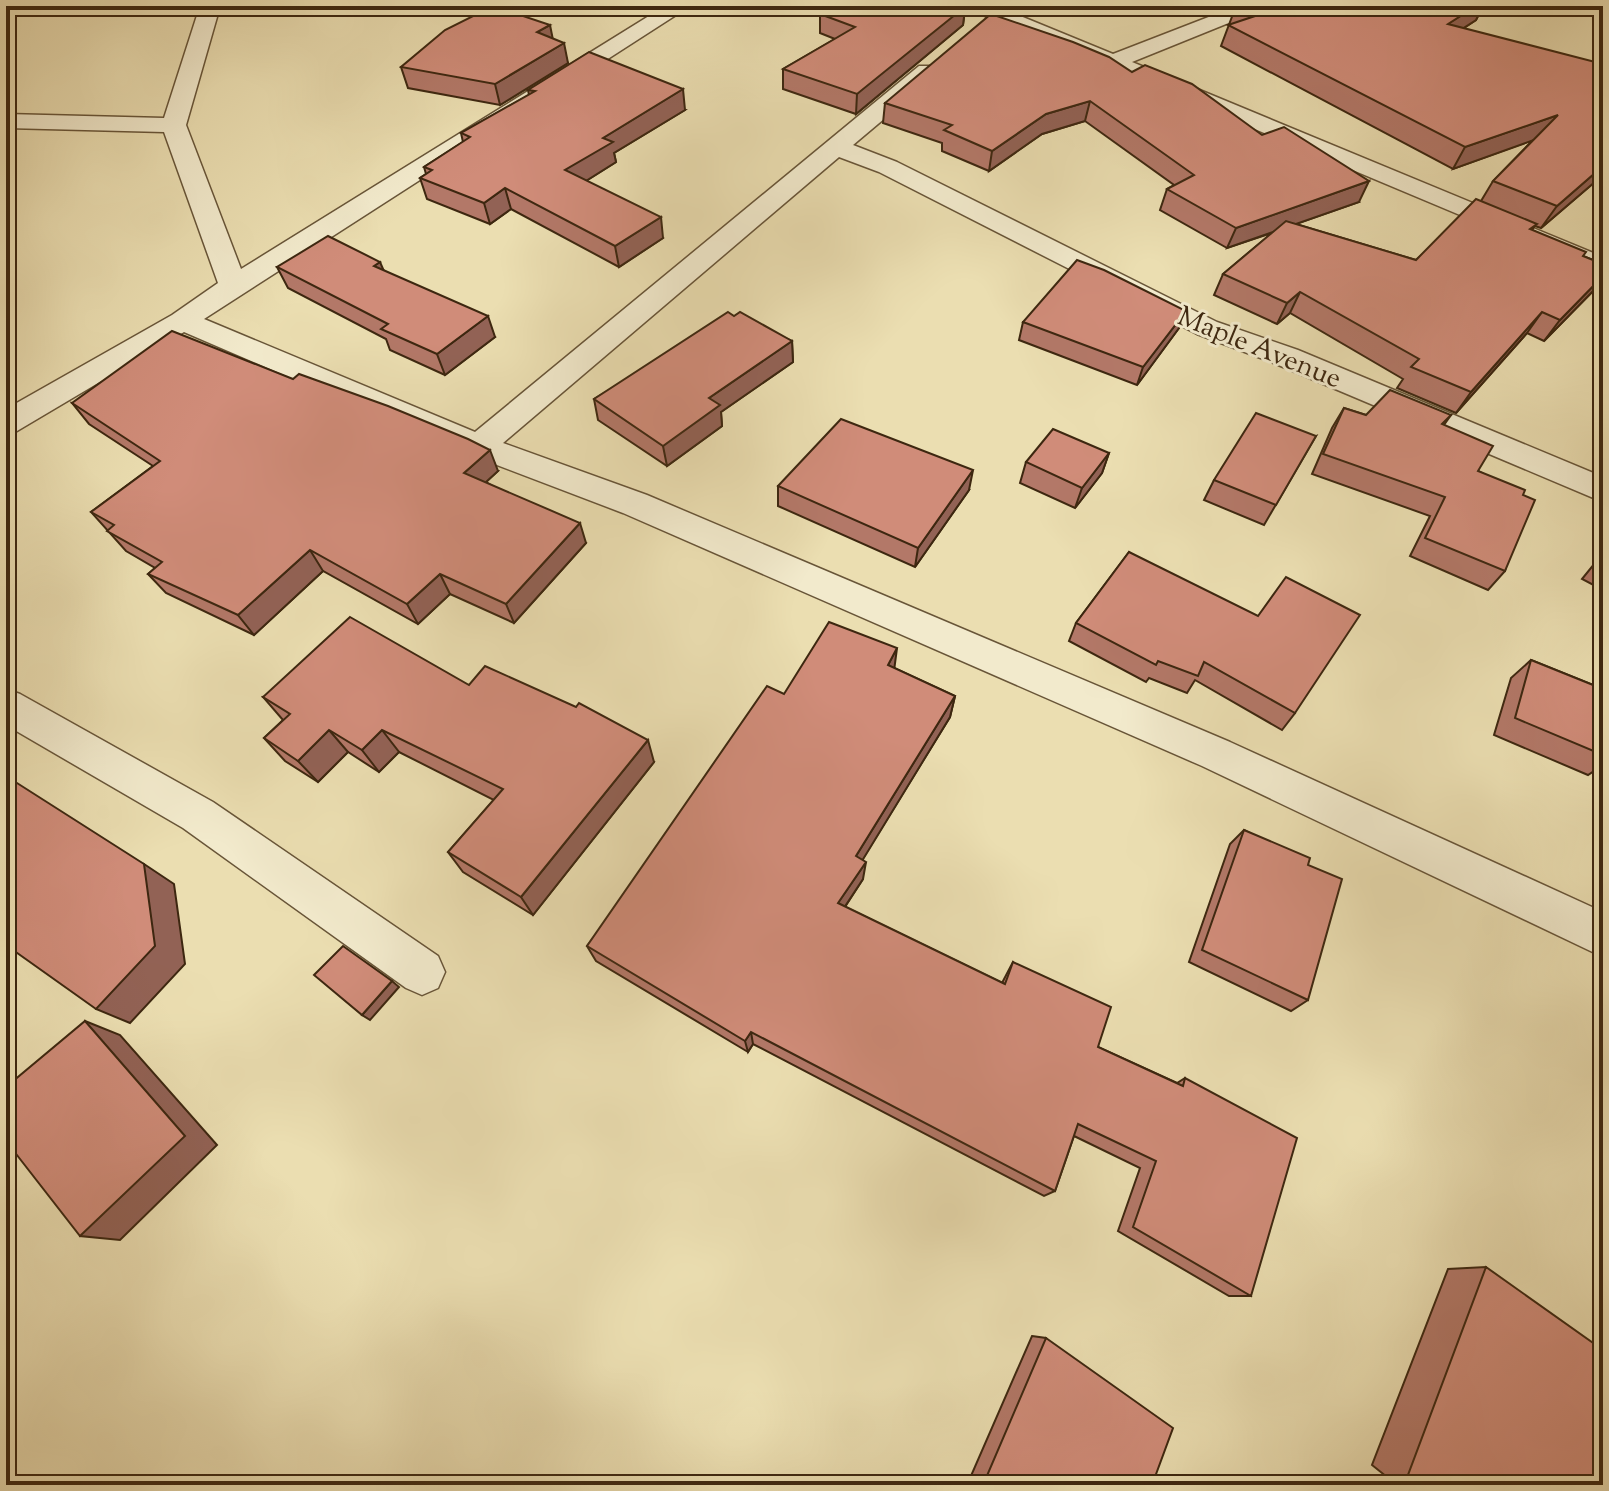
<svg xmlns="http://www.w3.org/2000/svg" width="1609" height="1491" viewBox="0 0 1609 1491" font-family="'Sorts Mill Goudy',serif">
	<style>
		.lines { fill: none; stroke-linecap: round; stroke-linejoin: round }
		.minor-casing { stroke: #685538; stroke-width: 3 }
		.minor { fill: #f2eacc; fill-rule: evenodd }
		.wall { fill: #b37868; stroke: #3d2710; stroke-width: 2 }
		.shaded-wall { fill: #926255; stroke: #3d2710; stroke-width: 2 }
		.building { fill: #d08c79; stroke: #3d2710; stroke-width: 2 }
		.labels { text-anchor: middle; stroke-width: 6; stroke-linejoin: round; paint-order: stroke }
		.far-street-label { font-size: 28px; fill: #3d2710; stroke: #f2eacc }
	</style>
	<rect width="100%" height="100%" fill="#ebdeb1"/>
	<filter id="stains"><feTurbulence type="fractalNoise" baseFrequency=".0025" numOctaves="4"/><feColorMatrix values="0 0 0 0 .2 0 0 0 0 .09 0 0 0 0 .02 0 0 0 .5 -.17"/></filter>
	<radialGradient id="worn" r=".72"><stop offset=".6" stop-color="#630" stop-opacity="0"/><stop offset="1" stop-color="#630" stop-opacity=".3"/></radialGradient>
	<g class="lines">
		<g class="minor-casing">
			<g id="minor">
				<polygon points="200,6 216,6 219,10 186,125 241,269 665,6 690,6 204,319 475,432 919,66 935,66 938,71 935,76 853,145 897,162 1217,322 1298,350 1603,477 1603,502 1276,364 1197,334 879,172 839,157 503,443 647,495 1230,742 1603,912 1603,957 1202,766 623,513 468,454 184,332 17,431 6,434 6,409 172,315 218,283 164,132 6,128 6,114 164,118"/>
				<polygon points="968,6 996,6 1113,54 1237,6 1269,6 1266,10 1226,24 1132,62 1603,257 1603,275 971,10"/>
				<polygon points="6,689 20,694 213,802 438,956 445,972 438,988 422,995 406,988 183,828 6,725"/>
			</g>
		</g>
		<use href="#minor" class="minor"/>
	</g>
	<g class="wall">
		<polygon points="835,6 968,6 967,9 965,10 963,25 856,114 783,89 783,69 835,39 820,33 820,14"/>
		<polygon points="1187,6 1229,6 1206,15"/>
		<polygon points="1236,6 1483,6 1476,20 1464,28 1603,175 1541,228 1535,226 1532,230 1583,256 1603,264 1603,278 1595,289 1544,341 1527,333 1456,413 1397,388 1403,379 1290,313 1277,324 1214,295 1223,274 1272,233 1227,248 1160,210 1167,189 1174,185 1085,121 1042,134 989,171 942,151 942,143 883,123 885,103 1132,72 1262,135 1359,202 1296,224 1416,260 1481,201 1493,181 1533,140 1453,169 1221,46"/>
		<polygon points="553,39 568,63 500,105 408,88 401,67"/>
		<polygon points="528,90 685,110 614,153 616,162 586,181 663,238 619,267 511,209 490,224 427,199 420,178 426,174 424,167 463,142 461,133 529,95"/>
		<polygon points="277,267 383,270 495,337 445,375 390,350 386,339 288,288"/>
		<polygon points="734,316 792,341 793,362 721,412 722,426 667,466 598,420 594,399"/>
		<polygon points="1023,322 1179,328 1137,385 1019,340"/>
		<polygon points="72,403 498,471 486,482 586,543 514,623 450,594 418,624 323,571 254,635 166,593 148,574 155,568 126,551 91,512 153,466 89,424"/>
		<polygon points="1344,408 1366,415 1451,415 1444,425 1478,471 1523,495 1505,571 1488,590 1410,556 1430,516 1312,474 1332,428"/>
		<polygon points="1316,436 1264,525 1204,500 1214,480"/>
		<polygon points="1109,453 1102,473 1075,508 1020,483 1026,462"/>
		<polygon points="778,486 969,490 915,567 778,506"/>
		<polygon points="1129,552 1295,713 1282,730 1195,680 1187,693 1149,678 1146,682 1069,641 1076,623"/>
		<polygon points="1603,553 1603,590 1582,579"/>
		<polygon points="1531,660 1603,689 1603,769 1600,767 1588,775 1494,735 1511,678"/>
		<polygon points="894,668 955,696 950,717 862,860 863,879 845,907 1002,983 1013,962 1098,1047 1177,1083 1185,1078 1251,1296 1229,1296 1118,1231 1140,1168 1074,1136 1055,1191 1044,1196 753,1044 748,1052 596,961 587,946 784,694"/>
		<polygon points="469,685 654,762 533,915 463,872 448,852 494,800 399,752 379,772 348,752 318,782 285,761 264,738 283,720 263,697"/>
		<polygon points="1244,830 1308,865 1308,1000 1291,1011 1189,962 1230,844"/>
		<polygon points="1486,1267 1603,1485 1397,1485 1372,1465 1448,1269"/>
		<polygon points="1032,1336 1046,1338 1152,1485 967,1485"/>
	</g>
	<g class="shaded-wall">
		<polygon points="946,6 968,6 967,9 965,10 963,25 856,114 857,94"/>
		<polygon points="1209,6 1229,6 1206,15"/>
		<polygon points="1476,6 1483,6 1476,20 1437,45 1448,24"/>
		<polygon points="550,25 554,45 537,32"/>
		<polygon points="564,43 568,63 500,105 495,84"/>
		<polygon points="683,89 685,110 614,153 616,162 570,191 565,170 603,138"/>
		<polygon points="1090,101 1085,121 1042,134 989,171 992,151 1046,114"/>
		<polygon points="1558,115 1545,136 1453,169 1465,147"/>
		<polygon points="1603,166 1603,175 1541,228 1557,206"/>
		<polygon points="1369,181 1359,202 1227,248 1236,228"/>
		<polygon points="505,188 511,209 490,224 484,203"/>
		<polygon points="661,217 663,238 619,267 615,246"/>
		<polygon points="380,262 389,283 374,266"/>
		<polygon points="1603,276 1603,278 1595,289 1544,341 1560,320"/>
		<polygon points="1300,292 1290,313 1277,324 1287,303"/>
		<polygon points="1186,311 1179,328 1137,385 1143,367"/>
		<polygon points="1542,312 1527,333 1456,413 1471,392"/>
		<polygon points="488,316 495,337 445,375 437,354"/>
		<polygon points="792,341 793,362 721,412 722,426 667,466 663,446 709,398"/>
		<polygon points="490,450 498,471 473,494 464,473"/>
		<polygon points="1109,453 1102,473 1075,508 1082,488"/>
		<polygon points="973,470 969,490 915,567 918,548"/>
		<polygon points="580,523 586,543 514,623 506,604"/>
		<polygon points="310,550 323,571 254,635 238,615"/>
		<polygon points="440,574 450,594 418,624 407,604"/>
		<polygon points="897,648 894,671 888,665"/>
		<polygon points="955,696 950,717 854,874 856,856"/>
		<polygon points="329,730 348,752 318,782 298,761"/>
		<polygon points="382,730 399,752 379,772 362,750"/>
		<polygon points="648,740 654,762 533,915 521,897"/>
		<polygon points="866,862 863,879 836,920 838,903"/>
		<polygon points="144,864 174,884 185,964 130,1023 96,1009"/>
		<polygon points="392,981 399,987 370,1020 362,1015"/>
		<polygon points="85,1021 120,1035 217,1145 120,1240 80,1236"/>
		<polygon points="751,1032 753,1044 748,1052 745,1041"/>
	</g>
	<g class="building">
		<polygon points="493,6 550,25 537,32 564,43 495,84 401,67 445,30"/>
		<polygon points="835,6 966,6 857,94 783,69 855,27 820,14"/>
		<polygon points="1238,6 1476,6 1448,24 1603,64 1603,166 1557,206 1493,181 1558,115 1465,147 1228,25 1258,15"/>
		<polygon points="991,14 1073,42 1109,57 1132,72 1145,65 1192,84 1262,135 1284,127 1369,181 1236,228 1167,189 1194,175 1090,101 1046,114 992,151 944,130 952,125 885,103"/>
		<polygon points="589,52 683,89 603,138 613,142 565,170 661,217 615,246 505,188 484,203 420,178 432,170 424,167 470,137 461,133 535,91 528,90"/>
		<polygon points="1476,199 1537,224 1530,229 1586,252 1583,256 1603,264 1603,276 1560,320 1542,312 1471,392 1411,367 1419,359 1300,292 1287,303 1223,274 1286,221 1416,260"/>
		<polygon points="328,236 380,262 374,266 488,316 437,354 381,329 388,324 277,267"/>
		<polygon points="1077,260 1104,270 1186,311 1143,367 1023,322"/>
		<polygon points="728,312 734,316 740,312 792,341 709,398 720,405 663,446 594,399"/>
		<polygon points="172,331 293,379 299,374 388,406 468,439 490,450 464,473 580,523 506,604 440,574 407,604 310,550 238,615 148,574 162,562 107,531 114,525 91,512 160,461 72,403"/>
		<polygon points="1390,390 1451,415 1442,424 1493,446 1478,471 1525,490 1523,495 1535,500 1505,571 1425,538 1445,497 1323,454 1344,408 1366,415"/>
		<polygon points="1256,413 1316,436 1276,505 1214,480"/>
		<polygon points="841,419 973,470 918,548 778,486"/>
		<polygon points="1053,429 1109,453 1082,488 1026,462"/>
		<polygon points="1129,552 1258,616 1286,577 1360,615 1295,713 1204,662 1198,676 1158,661 1156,665 1076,623"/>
		<polygon points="350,617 469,685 485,666 576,707 579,703 648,740 521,897 448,852 503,789 382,730 362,750 329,730 298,761 264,738 290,714 263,697"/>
		<polygon points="829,622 897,648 888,665 955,696 856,856 866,862 838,903 1005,984 1013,962 1111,1007 1098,1047 1183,1086 1185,1078 1297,1138 1251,1296 1133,1227 1156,1161 1078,1124 1055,1191 751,1032 745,1041 587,946 767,686 784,694"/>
		<polygon points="1531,660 1603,689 1603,755 1515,718"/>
		<polygon points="6,776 144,864 155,946 96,1009 6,945"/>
		<polygon points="1244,830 1310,858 1308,865 1342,879 1308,1000 1202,950"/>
		<polygon points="343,946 392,981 362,1015 314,975"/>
		<polygon points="85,1021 185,1136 80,1236 6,1141 6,1087"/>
		<polygon points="1486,1267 1603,1350 1603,1485 1421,1485 1408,1475"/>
		<polygon points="1046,1338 1173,1428 1152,1485 983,1485"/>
	</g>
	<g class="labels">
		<g class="far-street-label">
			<text transform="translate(1260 346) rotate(22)" y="10">Maple Avenue</text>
		</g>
	</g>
	<rect width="1609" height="1491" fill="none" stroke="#ebdeb1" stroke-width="32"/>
	<rect x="8" y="8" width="1593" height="1475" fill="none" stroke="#3d2710" stroke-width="4"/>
	<rect x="16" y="16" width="1577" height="1459" fill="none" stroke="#3d2710" stroke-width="2"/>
	<rect width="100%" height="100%" filter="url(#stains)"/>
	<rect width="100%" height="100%" fill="url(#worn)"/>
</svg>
